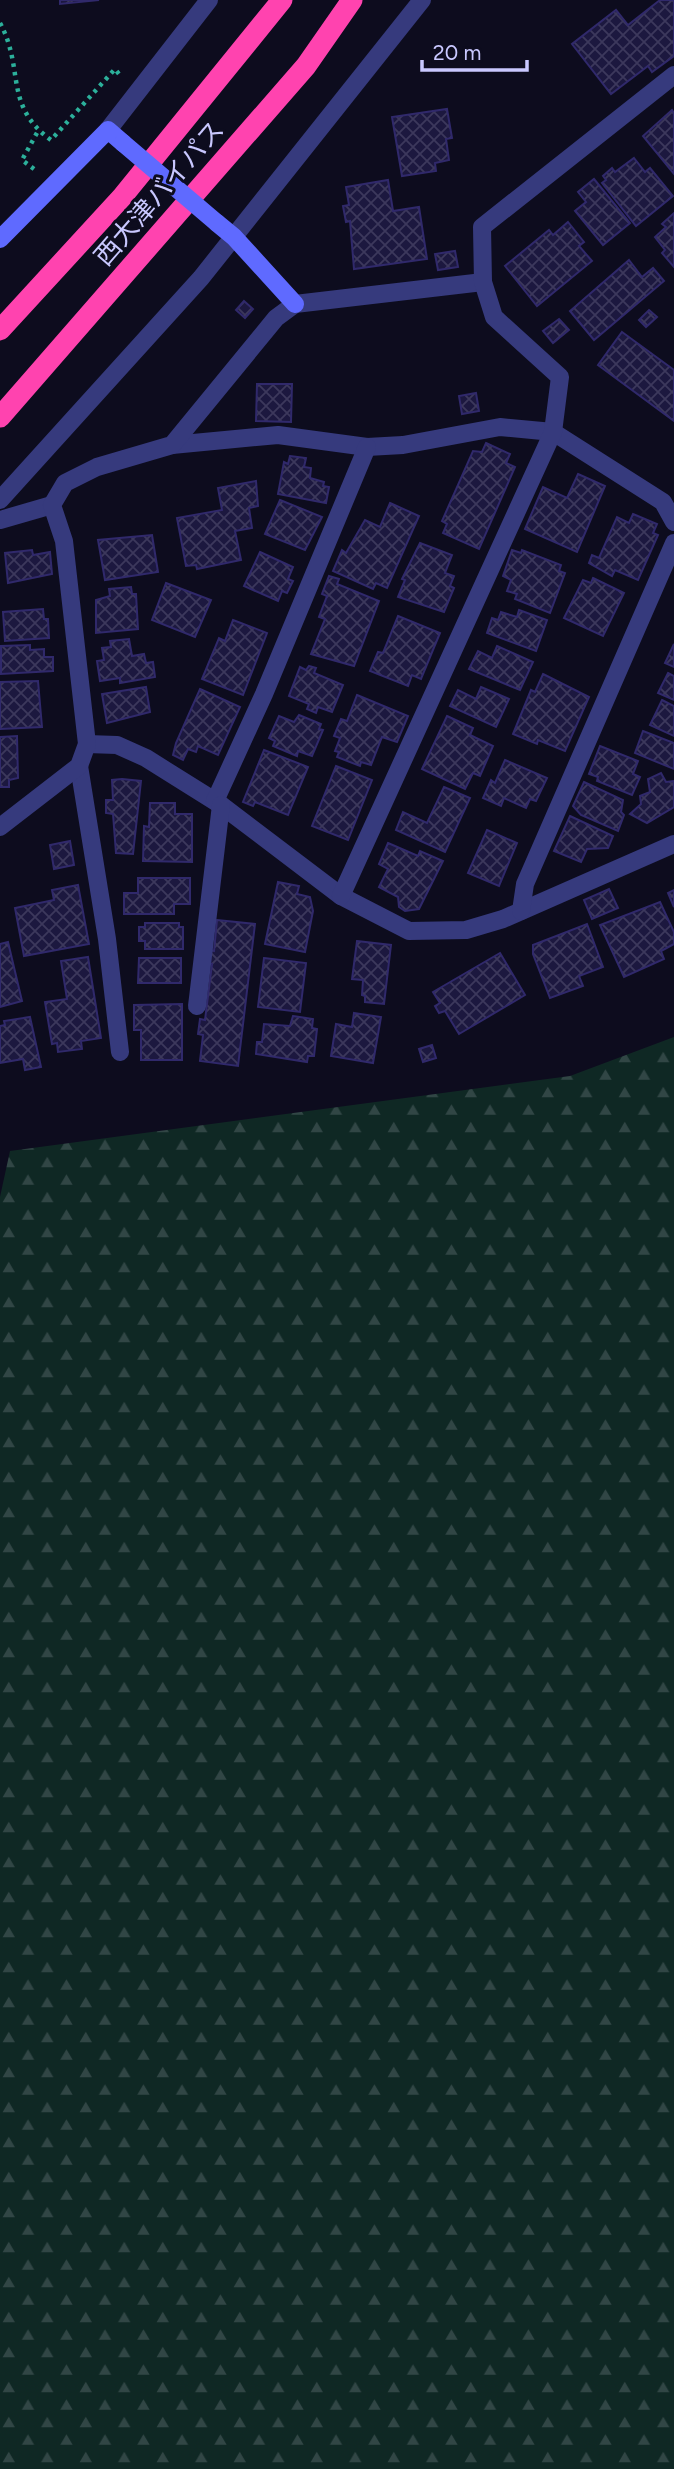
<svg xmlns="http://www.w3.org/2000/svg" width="674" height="2469" viewBox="0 0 674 2469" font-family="Figtree,'Noto Sans JP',sans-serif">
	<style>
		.forest { fill: url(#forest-firs) }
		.building { fill: url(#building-cross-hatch); stroke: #30296b; stroke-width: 2 }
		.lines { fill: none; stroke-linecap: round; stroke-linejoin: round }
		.path { stroke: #2cb09b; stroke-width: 4.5; stroke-dasharray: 3.5 5; stroke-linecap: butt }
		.street { stroke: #363a7d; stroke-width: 18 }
		.secondary { stroke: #5f6aff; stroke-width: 18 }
		.highway { stroke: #ff43af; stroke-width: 21 }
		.secondary-bridge { stroke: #5f6aff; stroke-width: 18 }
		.labels { text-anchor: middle; stroke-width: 6; stroke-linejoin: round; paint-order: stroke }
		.street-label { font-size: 26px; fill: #c9c8ff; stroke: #0d0c1e }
	</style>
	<defs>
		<pattern id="forest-firs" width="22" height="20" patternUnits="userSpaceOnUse" patternTransform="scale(1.75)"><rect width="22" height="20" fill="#0f2824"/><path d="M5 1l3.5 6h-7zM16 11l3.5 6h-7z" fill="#314645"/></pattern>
		<pattern id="building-cross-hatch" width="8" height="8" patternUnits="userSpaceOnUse" patternTransform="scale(1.75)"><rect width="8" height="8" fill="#1c183f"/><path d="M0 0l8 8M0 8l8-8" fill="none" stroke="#3c385c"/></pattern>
	</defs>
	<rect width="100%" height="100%" fill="#0d0c1e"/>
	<polygon class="forest" points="674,1037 674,2469 0,2469 0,1197 10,1151 570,1076"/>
	<g class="building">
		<polygon points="60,0 99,0 60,4"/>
		<polygon points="660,0 674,0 674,56 652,72 648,66 611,94 572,44 616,10 628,25"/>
		<polygon points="447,109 452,138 446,139 449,160 435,163 436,171 402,176 392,117"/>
		<polygon points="672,110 674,113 674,174 643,136"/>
		<polygon points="634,158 645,172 650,168 673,196 636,226 602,183 606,180 603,176 612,168 615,172"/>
		<polygon points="594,179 630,223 603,245 575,211 586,202 578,192"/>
		<polygon points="388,180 393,211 419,207 427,259 354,269 350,221 346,222 343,206 349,205 346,187"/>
		<polygon points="674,213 674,267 662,253 665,250 655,237 666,227 662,224"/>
		<polygon points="568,222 584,242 579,246 592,261 537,306 505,266 549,230 553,235"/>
		<polygon points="455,251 458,267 438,270 435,254"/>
		<polygon points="629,260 642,277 653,268 664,281 594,340 570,311"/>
		<polygon points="244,301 253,309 245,318 236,310"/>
		<polygon points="649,310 657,317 646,327 639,320"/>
		<polygon points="559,319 569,330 553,343 543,331"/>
		<polygon points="622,332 674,370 674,421 598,365"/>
		<polygon points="257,384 292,384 291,422 256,421"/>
		<polygon points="476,393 479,411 462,414 459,396"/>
		<polygon points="486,443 510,454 506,463 515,467 479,549 443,533 447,524 442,521 473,451 482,452"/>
		<polygon points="290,456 306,458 304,467 311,468 310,478 324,482 323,486 329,487 326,503 278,494 284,462 288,464"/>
		<polygon points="578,474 605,486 577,552 525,529 543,487 567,498"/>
		<polygon points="256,481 258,506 249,508 252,528 235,531 241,560 197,569 196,565 186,566 177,518 222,510 218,488"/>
		<polygon points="280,500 322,517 305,550 265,534"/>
		<polygon points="390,503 419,516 387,588 376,583 373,589 333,571 342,550 346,553 365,520 380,527"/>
		<polygon points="633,514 657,524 653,533 658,535 638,580 615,570 612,576 589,563 592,555 599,558 617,517 629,523"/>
		<polygon points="152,535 158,572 105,580 98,540"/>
		<polygon points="420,543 452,555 445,573 454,576 450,586 454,588 444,612 398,597 405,580 402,579"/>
		<polygon points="32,550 33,555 50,552 52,574 8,583 5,553"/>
		<polygon points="512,550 521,553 522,550 561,565 559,571 565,573 550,613 515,599 517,594 507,591 511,580 503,576"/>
		<polygon points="260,552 293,567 288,579 293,581 287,593 282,591 278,601 244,586"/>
		<polygon points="329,576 339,579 337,584 379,601 354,666 311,654 325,619 319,617 327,596 322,594"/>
		<polygon points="593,578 624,593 603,636 564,618 583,580 591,583"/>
		<polygon points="166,583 211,600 195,637 152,620"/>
		<polygon points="131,587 132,594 136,594 138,629 96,633 96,600 110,596 109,589"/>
		<polygon points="43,609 44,619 48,619 49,638 5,641 3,612"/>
		<polygon points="519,610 547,620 536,651 487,633 492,618 498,620 501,612 517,617"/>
		<polygon points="398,616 440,633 421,679 412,675 408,686 370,671 378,652 383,653"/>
		<polygon points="233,620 267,633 243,695 202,679 219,638 225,641"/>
		<polygon points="129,639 132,656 144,654 146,663 153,662 155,677 120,683 120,678 100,681 97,661 104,660 102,648 111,647 110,641"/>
		<polygon points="674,644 674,667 665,663"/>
		<polygon points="30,645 30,650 44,649 44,657 53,657 53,671 1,674 1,646"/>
		<polygon points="497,646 533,662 520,690 469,669 478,651 492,658"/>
		<polygon points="309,666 316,668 314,673 343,685 332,712 318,707 316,713 307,709 309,704 289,696 300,667 306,670"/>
		<polygon points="668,673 674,676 674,700 658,693"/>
		<polygon points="543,674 589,697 565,751 538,740 537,744 513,734 531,690 535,692"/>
		<polygon points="38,681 42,727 0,729 0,682"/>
		<polygon points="146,687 150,712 107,723 102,694"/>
		<polygon points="481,687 509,699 496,727 450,706 458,690 476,699"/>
		<polygon points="200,689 240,707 218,755 198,746 196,752 188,749 183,760 173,755 176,743"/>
		<polygon points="357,695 408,716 397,742 382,737 371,765 361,762 360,766 337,757 339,752 335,751 340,738 334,736 341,719 347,721"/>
		<polygon points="662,700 674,706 674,736 650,725"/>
		<polygon points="299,715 321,724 319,729 323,730 312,756 298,751 297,756 273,746 275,741 269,738 279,716 294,722"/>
		<polygon points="447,716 473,728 470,735 493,746 480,776 473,773 465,789 422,769"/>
		<polygon points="643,731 674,743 674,769 635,753"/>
		<polygon points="17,736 18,778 9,780 9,787 0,787 0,737"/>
		<polygon points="600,746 638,761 633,774 640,777 632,795 597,781 598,777 589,774"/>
		<polygon points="264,750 308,767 288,815 255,802 253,806 243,802"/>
		<polygon points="505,760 547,778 536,801 530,799 526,808 504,798 501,806 483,798 491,780 495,783"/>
		<polygon points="336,766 372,780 348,840 312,826"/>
		<polygon points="661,773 666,782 674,781 674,807 647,823 630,814 641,804 640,796 650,792 648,779"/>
		<polygon points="122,779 141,781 133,854 116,853 113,814 106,813 106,800 113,800 112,780"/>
		<polygon points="584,782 623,800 621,812 624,815 618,831 581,815 573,806"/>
		<polygon points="444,787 470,798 445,852 396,830 403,812 427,823"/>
		<polygon points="150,803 175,803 175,814 192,814 192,862 143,861 144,826 149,827"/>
		<polygon points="570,816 613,836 608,848 587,849 581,862 554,851"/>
		<polygon points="487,830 517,843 499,886 468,873"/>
		<polygon points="70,841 74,865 54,869 50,845"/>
		<polygon points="388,843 418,856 420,851 443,861 419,909 405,911 399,907 398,897 379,887 388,869 379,864"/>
		<polygon points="138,878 190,878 190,904 174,904 174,914 124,914 124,893 138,893"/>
		<polygon points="278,882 299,886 297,894 310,897 313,911 305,952 265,944"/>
		<polygon points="78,885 89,944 24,956 15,908 54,900 52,890"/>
		<polygon points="609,889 618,908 592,919 584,900"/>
		<polygon points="674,890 674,907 668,893"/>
		<polygon points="660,902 674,932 674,944 661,951 664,959 624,977 600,925"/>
		<polygon points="217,920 255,924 238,1066 200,1061 203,1035 198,1034 200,1019 205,1020 212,964 208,963 210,950 214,951"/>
		<polygon points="145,923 179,923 179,927 183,927 183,949 145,949 145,941 139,941 139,927 145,927"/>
		<polygon points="587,924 603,967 579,976 583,986 550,998 533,954 533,945"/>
		<polygon points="357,941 391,945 384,1004 365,1002 365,996 362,995 363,980 352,979"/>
		<polygon points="8,942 22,1001 0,1007 0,944"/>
		<polygon points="500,953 525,995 459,1034 445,1011 439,1013 435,1006 440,1003 433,992"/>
		<polygon points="88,957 101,1038 81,1041 82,1049 58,1052 57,1043 52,1044 45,1002 67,999 61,961"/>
		<polygon points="139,958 181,958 181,983 138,983"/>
		<polygon points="264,958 306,963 300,1012 258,1007"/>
		<polygon points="182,1004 182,1060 141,1060 141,1030 134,1030 134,1005"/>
		<polygon points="354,1013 381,1017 373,1063 331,1056 336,1024 352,1027"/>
		<polygon points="293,1016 313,1019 312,1028 317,1029 314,1056 308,1056 307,1062 256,1054 257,1042 262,1042 264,1024 290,1026"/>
		<polygon points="30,1017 41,1067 25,1070 23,1059 0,1063 0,1026 5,1025 4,1021"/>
		<polygon points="432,1045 436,1058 423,1062 419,1049"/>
	</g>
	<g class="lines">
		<g class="path">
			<path d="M 0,23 C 25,69 3,105 51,140 L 115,69 L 119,74"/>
			<polyline points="34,169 22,160 38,131"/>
		</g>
		<g class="street">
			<polyline points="108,130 209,0"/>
			<polyline points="172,445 278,435 367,447 403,445 500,427 553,432 663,502 674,522"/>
			<polyline points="0,500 201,278 422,0"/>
			<polyline points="0,520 52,505"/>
			<polyline points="87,744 117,745 146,758 221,805 341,896 409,931 466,930 503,919 674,844"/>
			<polyline points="79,766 107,939 120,1052"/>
			<polyline points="215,801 264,694 367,447"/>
			<polyline points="0,827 79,766 87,744 64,541 52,505 65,483 97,467 172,445 276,318 295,304 483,282"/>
			<polyline points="341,896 553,432 560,377 494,317 483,282 482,227 674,75"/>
			<polyline points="521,911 525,884 674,543"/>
			<polyline points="197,1006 221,805"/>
		</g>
		<g class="secondary">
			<polyline points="217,223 234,237 295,304"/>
			<polyline points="0,239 108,130 123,143"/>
		</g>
		<g class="highway">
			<polyline points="0,330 122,197 282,0"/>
			<polyline points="0,417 306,66 352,0"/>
		</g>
		<polyline class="secondary-bridge" points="123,143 217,223"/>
	</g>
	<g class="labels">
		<g class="street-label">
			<text transform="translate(159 193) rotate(-49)" y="9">西大津バイパス</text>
		</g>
	</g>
	<path d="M422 60v10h105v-10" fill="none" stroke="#c9c8ff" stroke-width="3.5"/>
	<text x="433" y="60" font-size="21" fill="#c9c8ff" stroke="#0d0c1e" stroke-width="5" paint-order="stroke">20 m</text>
</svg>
